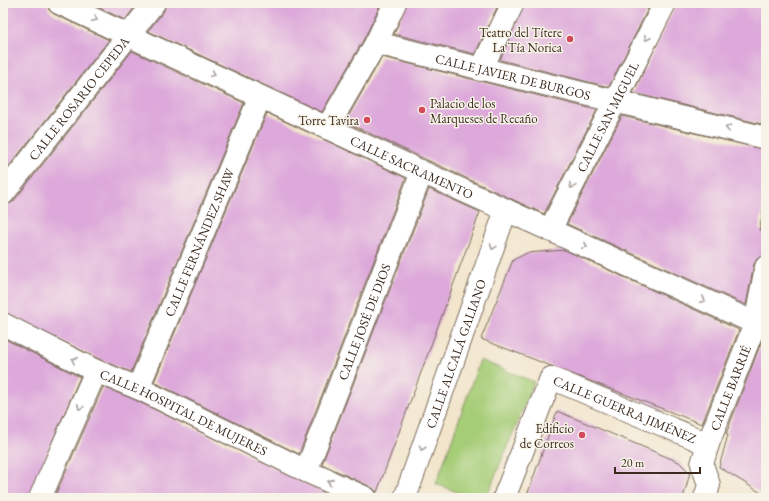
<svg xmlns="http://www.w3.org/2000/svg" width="769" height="501" viewBox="0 0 769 501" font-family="'EB Garamond',serif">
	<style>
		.green { fill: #a6cd77; stroke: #707c4a }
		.building { fill: #dda8da }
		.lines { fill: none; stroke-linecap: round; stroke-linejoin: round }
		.street-casing { stroke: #7b6b5b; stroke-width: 24 }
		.street { stroke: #fff; stroke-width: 22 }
		.oneway { stroke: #a79f9a }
		.poi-dot { fill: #d1495b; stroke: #f7f3e8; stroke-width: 1.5 }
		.labels { text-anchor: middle; stroke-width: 3; stroke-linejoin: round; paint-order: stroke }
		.poi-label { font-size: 13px; fill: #3b2a1e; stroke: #f7f3e8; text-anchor: end }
		.street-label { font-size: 13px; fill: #3b2a1e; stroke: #f7f3e8 }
	</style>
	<rect width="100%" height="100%" fill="#f7f3e8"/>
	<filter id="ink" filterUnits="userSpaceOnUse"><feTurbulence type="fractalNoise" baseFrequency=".025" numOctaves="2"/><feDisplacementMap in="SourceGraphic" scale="8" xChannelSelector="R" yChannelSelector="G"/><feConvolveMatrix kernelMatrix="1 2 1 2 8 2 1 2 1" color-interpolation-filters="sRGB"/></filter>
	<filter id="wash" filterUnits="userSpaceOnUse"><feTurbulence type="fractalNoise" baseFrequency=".012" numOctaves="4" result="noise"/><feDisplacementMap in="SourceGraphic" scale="16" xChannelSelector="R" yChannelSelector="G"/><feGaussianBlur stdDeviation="0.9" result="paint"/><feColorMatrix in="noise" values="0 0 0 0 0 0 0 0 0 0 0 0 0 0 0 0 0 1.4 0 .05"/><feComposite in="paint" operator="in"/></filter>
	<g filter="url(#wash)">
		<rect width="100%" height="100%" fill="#f2e5cc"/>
		<polygon class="green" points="480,360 534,382 486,498 473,498 436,484"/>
		<g id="blocks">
			<g class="building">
				<polygon points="3,3 47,3 49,10 54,14 109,40 3,174"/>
				<polygon points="89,3 138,3 125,20"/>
				<polygon points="166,3 381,3 365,37 322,112 148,31 164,11"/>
				<polygon points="407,3 499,3 475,54 394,34"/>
				<polygon points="525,3 651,3 609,87 500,60"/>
				<polygon points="677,3 766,3 766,125 633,93"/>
				<polygon points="132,51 244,103 131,372 101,360 3,312 3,206 13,202"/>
				<polygon points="382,57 597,110 544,214 345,122"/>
				<polygon points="267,113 406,178 299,454 154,382"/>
				<polygon points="622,116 766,150 766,197 759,230 766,231 766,255 757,259 754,264 746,305 567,224"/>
				<polygon points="429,189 480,212 377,492 371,487 322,464"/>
				<polygon points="565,250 739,330 702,424 481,339 513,260 527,253"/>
				<polygon points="3,338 80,377 28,498 3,498"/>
				<polygon points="762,340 766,340 766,496 719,467 728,435 726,434"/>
				<polygon points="103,387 133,399 336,498 54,498"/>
				<polygon points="557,411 679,462 690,473 683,498 526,498"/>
			</g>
		</g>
	</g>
	<g filter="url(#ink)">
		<use href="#blocks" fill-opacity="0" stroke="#7b6b5b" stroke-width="1"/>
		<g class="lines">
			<g class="street-casing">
				<g id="street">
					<path id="s1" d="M 59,3 L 422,172 L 766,328"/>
					<path id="s2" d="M 376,43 L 766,138"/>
					<polyline points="481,70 513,3"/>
					<polyline points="327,128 376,43 395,3"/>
					<path id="s3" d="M 3,194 L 154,3"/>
					<path id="s4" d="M 550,230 L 665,3"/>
					<path id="s5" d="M 3,324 L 96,371 L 138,388 L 306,471 L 366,498"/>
					<path id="s6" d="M 138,388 L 260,97"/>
					<path id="s7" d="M 306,471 L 422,172"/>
					<polyline points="40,498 96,371"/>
					<path id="s8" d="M 405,498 L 506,210"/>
					<path id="s9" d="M 504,498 L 551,378 L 708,444"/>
					<path id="s10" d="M 705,498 L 709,485 L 702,464 L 708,444 L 755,324 L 766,267"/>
				</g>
			</g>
			<use href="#street" class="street"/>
		</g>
		<defs><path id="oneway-chevron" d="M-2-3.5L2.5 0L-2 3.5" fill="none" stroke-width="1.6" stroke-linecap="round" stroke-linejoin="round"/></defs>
		<g class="oneway">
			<use href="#oneway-chevron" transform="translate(95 19) rotate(25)"/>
			<use href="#oneway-chevron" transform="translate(647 38) rotate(117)"/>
			<use href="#oneway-chevron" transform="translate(213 74) rotate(25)"/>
			<use href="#oneway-chevron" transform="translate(728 128) rotate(-166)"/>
			<use href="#oneway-chevron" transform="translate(572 186) rotate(117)"/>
			<use href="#oneway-chevron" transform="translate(585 246) rotate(25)"/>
			<use href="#oneway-chevron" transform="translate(493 247) rotate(110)"/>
			<use href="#oneway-chevron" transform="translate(703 300) rotate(25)"/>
			<use href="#oneway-chevron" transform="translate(74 360) rotate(-153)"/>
			<use href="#oneway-chevron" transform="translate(80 407) rotate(114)"/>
			<use href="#oneway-chevron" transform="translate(422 448) rotate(109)"/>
			<use href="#oneway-chevron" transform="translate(330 482) rotate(-156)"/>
		</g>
	</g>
	<g class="poi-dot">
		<circle cx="570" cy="39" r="4"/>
		<circle cx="422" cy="110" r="4"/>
		<circle cx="367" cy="120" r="4"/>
		<circle cx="582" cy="435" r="4"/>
	</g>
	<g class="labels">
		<g class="poi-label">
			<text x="562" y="37">Teatro del Títere<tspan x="562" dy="15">La Tía Norica</tspan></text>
			<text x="430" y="108" text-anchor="start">Palacio de los<tspan x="430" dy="15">Marqueses de Recaño</tspan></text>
			<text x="359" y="125">Torre Tavira</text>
			<text x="574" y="433">Edificio<tspan x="574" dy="15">de Correos</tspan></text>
		</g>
		<g class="street-label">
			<text dy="5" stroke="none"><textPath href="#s2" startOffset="141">CALLE JAVIER DE BURGOS</textPath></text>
			<text dy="5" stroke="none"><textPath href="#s3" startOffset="122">CALLE ROSARIO CEPEDA</textPath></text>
			<text dy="5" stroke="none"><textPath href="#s4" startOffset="127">CALLE SAN MIGUEL</textPath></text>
			<text dy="5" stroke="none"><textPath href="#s1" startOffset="389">CALLE SACRAMENTO</textPath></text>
			<text dy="5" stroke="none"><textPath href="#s6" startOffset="158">CALLE FERNÁNDEZ SHAW</textPath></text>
			<text dy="5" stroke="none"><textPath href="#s7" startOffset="160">CALLE JOSÉ DE DIOS</textPath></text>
			<text dy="5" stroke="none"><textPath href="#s8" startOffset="153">CALLE ALCALÁ GALIANO</textPath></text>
			<text dy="5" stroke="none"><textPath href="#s10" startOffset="117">CALLE BARRIÉ</textPath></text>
			<text dy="5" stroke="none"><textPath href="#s9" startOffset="209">CALLE GUERRA JIMÉNEZ</textPath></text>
			<text dy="5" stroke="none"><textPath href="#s5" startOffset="201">CALLE HOSPITAL DE MUJERES</textPath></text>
		</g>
	</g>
	<rect width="769" height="501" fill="none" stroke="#f7f3e8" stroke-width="16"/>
	<path d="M615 467v6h85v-6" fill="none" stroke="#3b2a1e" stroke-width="2"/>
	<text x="621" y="467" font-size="12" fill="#3b2a1e" stroke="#f7f3e8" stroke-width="3" paint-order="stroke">20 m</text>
</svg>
